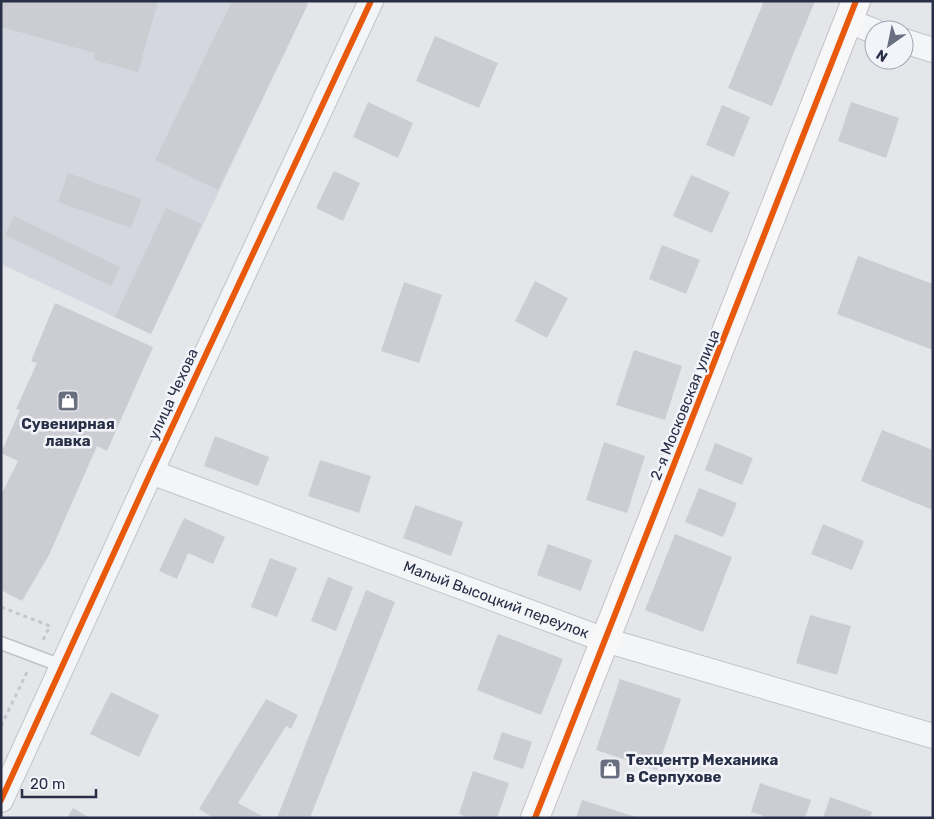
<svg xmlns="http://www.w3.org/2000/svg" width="934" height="819" viewBox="0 0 934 819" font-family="Rubik,sans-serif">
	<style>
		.built { fill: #d5d7e0 }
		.building { fill: #cccdd2 }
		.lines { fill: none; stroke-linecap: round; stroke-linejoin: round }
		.lane-casing { stroke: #c2c3c8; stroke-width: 15 }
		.street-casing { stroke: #c2c3c8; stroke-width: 26 }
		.secondary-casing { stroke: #c2c3c8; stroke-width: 30 }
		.path { stroke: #c5c7cd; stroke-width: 3; stroke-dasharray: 4 4; stroke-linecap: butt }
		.lane { stroke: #f4f5f7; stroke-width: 12 }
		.street { stroke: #f4f5f7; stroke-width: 24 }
		.secondary { stroke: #f8f8f8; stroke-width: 28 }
		.cycleway-casing { stroke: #f3f4f9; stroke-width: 9 }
		.cycleway { stroke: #e8590c; stroke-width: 6 }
		.labels { text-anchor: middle; stroke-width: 5; stroke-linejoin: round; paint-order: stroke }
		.street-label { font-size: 15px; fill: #282f47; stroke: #f3f4f9 }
		.poi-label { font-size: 15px; font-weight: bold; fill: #282f47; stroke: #f3f4f9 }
	</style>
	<rect width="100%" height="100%" fill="#e5e6ea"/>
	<polygon class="built" points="1,1 303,1 308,4 151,334 1,264"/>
	<g class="building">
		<polygon points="1,1 158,1 138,72 94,60 95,53 1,27"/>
		<polygon points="232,1 303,1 308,4 218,190 155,160"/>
		<polygon points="764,1 815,1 772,106 728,88"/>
		<polygon points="435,36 498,63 479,108 416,81"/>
		<polygon points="368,102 413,123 398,158 353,137"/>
		<polygon points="851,102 899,118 886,158 838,141"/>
		<polygon points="722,105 750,117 734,157 706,145"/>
		<polygon points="334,171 360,183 343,221 316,208"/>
		<polygon points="68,173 142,199 131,228 58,202"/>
		<polygon points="691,175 730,192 712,233 673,216"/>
		<polygon points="166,208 202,224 151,334 115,317"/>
		<polygon points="14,216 120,267 111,286 5,235"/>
		<polygon points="662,245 700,260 686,294 649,279"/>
		<polygon points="858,256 933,284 933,350 837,314"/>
		<polygon points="535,281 568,298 547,338 515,321"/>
		<polygon points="404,282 442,295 419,363 381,351"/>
		<polygon points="55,303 153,347 107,451 97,446 49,555 22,601 1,590 1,495 18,461 1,453 20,410 16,409 37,363 31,361"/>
		<polygon points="634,350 682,366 665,420 616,405"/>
		<polygon points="882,430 933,450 933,510 861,481"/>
		<polygon points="215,436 269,457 258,486 204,466"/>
		<polygon points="604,442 645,456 627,513 586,500"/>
		<polygon points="715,443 753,458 742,485 705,470"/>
		<polygon points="320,460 371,476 359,513 308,496"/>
		<polygon points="699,488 737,503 723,537 685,522"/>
		<polygon points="415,505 463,522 451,556 403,538"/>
		<polygon points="184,518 225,537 213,564 188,553 177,579 159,571"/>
		<polygon points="823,524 864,541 852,570 811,554"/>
		<polygon points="675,534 732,557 703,632 645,610"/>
		<polygon points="548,544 592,560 581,591 537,575"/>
		<polygon points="270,558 297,568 277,617 251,607"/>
		<polygon points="328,577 353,587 336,631 311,621"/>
		<polygon points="366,590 395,602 310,818 277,818"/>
		<polygon points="810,615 851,626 837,675 796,663"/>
		<polygon points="498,634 563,659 541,715 477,690"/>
		<polygon points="620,679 681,699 657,770 596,750"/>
		<polygon points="111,692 159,715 139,757 90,734"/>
		<polygon points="266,699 298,715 291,729 286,726 238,803 262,816 213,818 199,809"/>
		<polygon points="502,732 532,742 523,769 493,759"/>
		<polygon points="473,771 509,783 497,818 469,818 459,814"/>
		<polygon points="760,783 811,800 805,818 770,818 751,812"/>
		<polygon points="830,797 872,812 870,818 823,818"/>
		<polygon points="582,800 636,817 636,818 576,818"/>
		<polygon points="73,808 90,818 67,818"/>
	</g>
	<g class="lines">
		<g class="lane-casing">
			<polyline id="lane" points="1,643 62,666"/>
		</g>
		<g class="street-casing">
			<g id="street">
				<polyline points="848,21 874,31"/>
				<polyline points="904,41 933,50"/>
				<path id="s1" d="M 151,472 L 605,640 L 933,736"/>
				<polyline points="1,800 151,472 371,1"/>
			</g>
		</g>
		<g class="secondary-casing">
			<polyline id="secondary" points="535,818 856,1"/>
		</g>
		<g class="path">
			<polyline points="1,607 50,626 43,640"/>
			<polyline points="1,726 27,672"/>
		</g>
		<use href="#lane" class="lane"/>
		<use href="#street" class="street"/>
		<use href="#secondary" class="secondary"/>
		<g class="cycleway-casing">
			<g id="cycleway">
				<polyline points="1,800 151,472 371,1"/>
				<polyline points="535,818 856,1"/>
			</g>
		</g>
		<use href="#cycleway" class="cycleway"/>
	</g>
	<defs>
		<g id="shop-square" transform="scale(1.125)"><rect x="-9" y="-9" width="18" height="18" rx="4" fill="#6a6f80" stroke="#f3f4f9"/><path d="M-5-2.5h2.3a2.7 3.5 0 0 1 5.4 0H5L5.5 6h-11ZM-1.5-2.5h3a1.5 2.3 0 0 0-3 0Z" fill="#fff"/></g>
	</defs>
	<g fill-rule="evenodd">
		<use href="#shop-square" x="68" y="401"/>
		<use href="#shop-square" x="610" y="769"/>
	</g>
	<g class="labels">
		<g class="street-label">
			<text transform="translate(173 394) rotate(-65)" y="5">улица Чехова</text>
			<text transform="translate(685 405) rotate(-68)" y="5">2-я Московская улица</text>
			<text dy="5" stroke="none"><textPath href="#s1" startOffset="368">Малый Высоцкий переулок</textPath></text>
		</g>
		<g class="poi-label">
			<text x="68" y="429">Сувенирная<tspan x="68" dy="17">лавка</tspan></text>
			<text x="626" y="765" text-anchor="start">Техцентр Механика<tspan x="626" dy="17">в Серпухове</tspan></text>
		</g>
	</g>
	<rect width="934" height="819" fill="none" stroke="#282f47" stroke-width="5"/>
	<g transform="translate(889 45) rotate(213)"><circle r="24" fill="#f3f4f9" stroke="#a2a5b2"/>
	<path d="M0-4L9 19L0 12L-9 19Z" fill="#6a6f80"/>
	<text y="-8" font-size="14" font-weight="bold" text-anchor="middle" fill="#282f47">N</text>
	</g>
	<path d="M22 789v8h74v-8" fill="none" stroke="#282f47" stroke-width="2.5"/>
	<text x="30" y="789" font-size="15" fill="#282f47" stroke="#f3f4f9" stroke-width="4" paint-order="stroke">20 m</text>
</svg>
